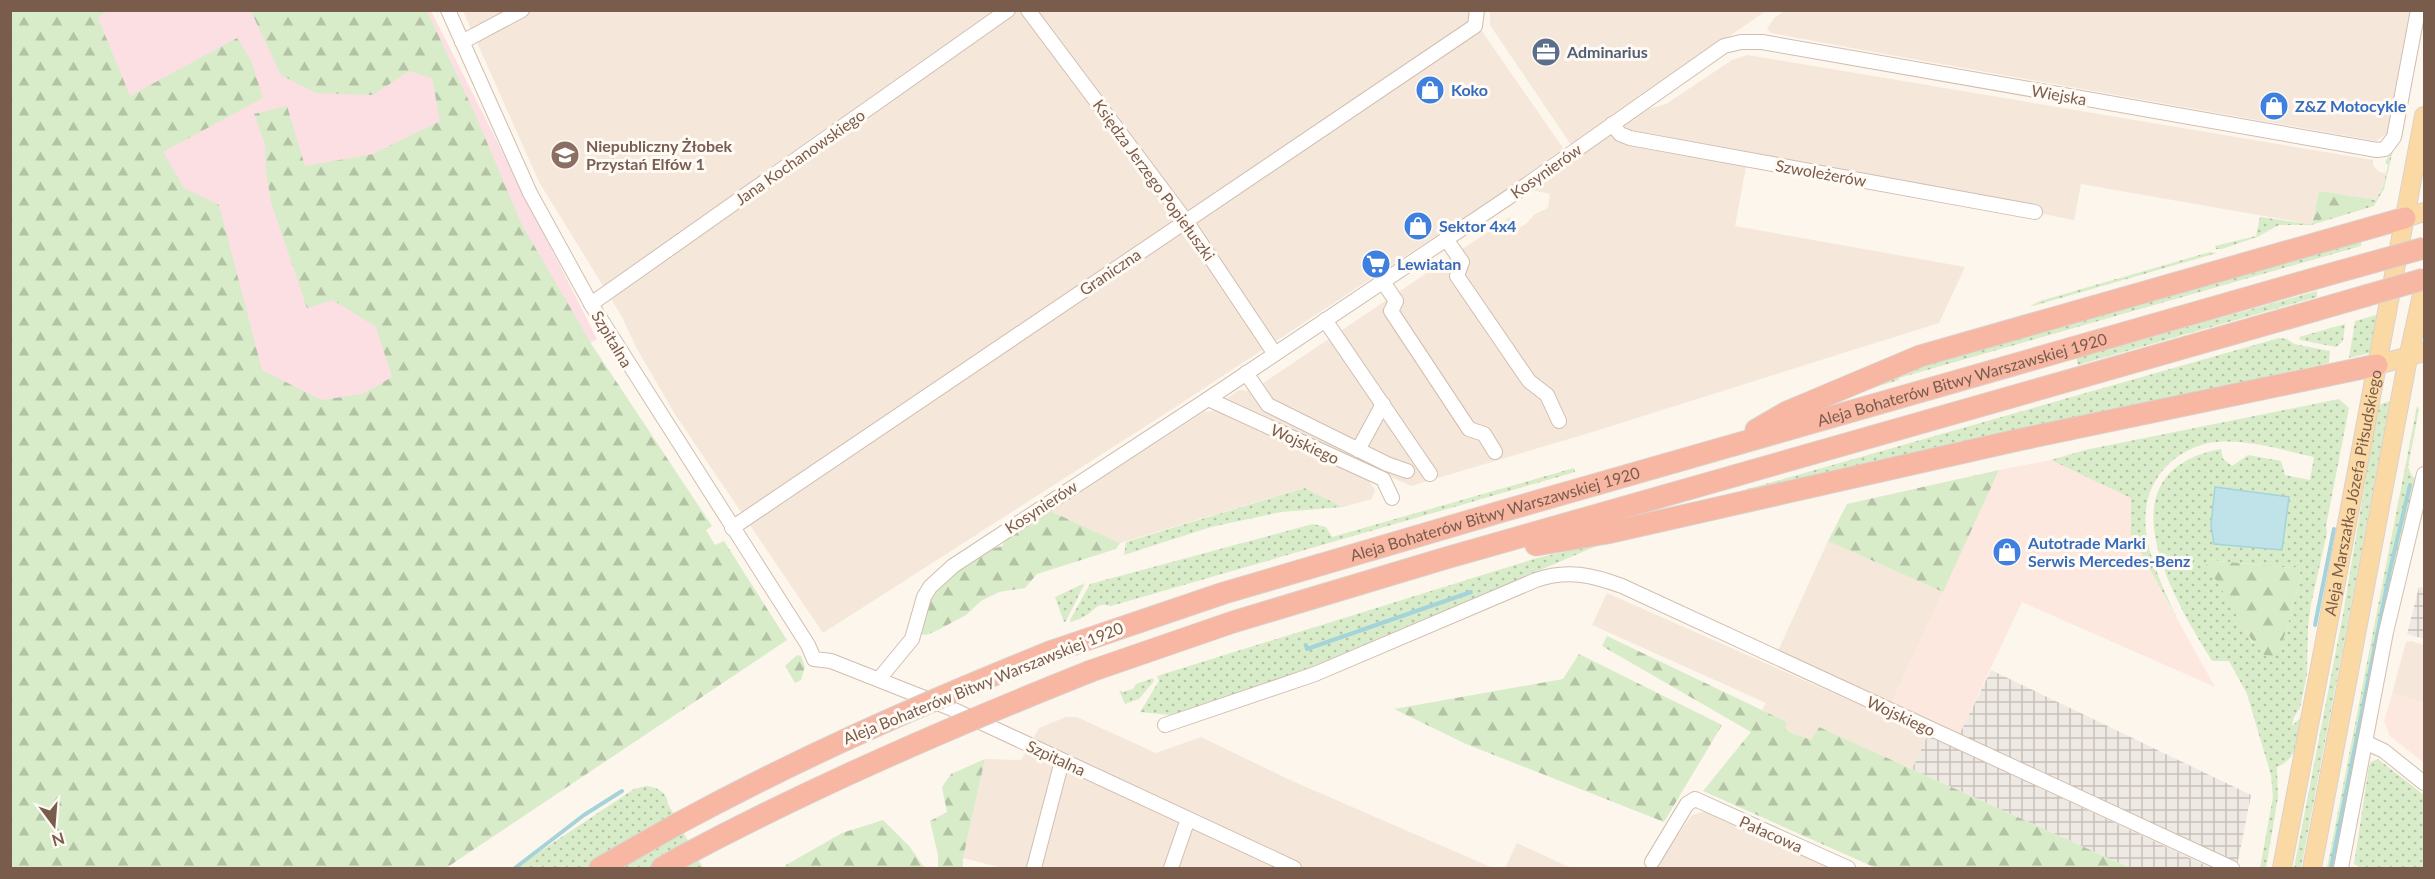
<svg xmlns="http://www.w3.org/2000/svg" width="2435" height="879" viewBox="0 0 2435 879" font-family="Lato,sans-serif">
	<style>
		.residential { fill: #f5e8da }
		.commercial { fill: #fde8e0 }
		.industrial { fill: url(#industrial-grid) }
		.medical { fill: #fbdfe3 }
		.grass { fill: url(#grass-dots); fill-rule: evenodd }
		.forest { fill: url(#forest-firs) }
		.water { fill: #bfe3e8; stroke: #a5d3da; stroke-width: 1.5 }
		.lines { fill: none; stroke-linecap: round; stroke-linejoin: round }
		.stream { stroke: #a5d3da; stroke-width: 4 }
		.minor-casing { stroke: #d1beb0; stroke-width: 16 }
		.major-casing { stroke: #dad1cd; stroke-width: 20 }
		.highway-casing { stroke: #dad1cd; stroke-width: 23 }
		.minor { stroke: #fff; stroke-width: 14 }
		.major { stroke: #fbd9a5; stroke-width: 18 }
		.highway { stroke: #f7b7a3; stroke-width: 21 }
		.highway-bridge-casing { stroke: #dad1cd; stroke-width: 23; stroke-linecap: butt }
		.highway-bridge { stroke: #f7b7a3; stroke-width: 21 }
		.labels { text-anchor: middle; stroke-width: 6; stroke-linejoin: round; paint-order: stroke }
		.service-label { font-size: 16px; font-weight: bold; fill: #4e5e75; stroke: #fffaf3; text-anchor: start }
		.shop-label { font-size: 16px; font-weight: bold; fill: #366cbe; stroke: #fffaf3; text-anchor: start }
		.street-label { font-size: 16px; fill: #7a5c4d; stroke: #fffaf3 }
		.education-label { font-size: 16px; font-weight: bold; fill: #785e54; stroke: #fffaf3; text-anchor: start }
	</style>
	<defs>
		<pattern id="industrial-grid" width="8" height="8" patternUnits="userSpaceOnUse" patternTransform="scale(1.5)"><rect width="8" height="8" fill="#efe9e4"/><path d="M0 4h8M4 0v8" fill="none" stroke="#c7c0bb"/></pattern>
		<pattern id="grass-dots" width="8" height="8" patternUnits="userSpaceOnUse" patternTransform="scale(1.5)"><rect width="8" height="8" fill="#d8ecc9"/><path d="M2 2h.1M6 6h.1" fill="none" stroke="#b4c2a5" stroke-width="1.8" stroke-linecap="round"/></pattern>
		<pattern id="forest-firs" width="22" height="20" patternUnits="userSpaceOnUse" patternTransform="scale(1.5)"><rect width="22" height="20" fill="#d8ecc9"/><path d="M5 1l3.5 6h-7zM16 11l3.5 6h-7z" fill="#b4c2a5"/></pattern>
	</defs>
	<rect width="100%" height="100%" fill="#fdf6ec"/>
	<g class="residential">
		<polygon points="1786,10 2413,11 2388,133 2376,141 1857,49 1771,33 1767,29 1774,18"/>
		<polygon points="463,11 1470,11 1470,14 1565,151 1174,408 823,633 676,416 637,349 621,315 539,182"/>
		<polygon points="1490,11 1766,11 1571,145 1490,25"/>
		<polygon points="1748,55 2373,160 2373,165 2379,172 2386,173 2383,187 2376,200 2319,191 2313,221 2310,224 2081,184 2074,220 1748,156 1735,226 1965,267 1939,323 1589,433 1411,486 1223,401 1239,390 1251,391 1256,388 1510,217 1519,228 1527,223 1535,214 1548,208 1550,194 1531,190 1648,109 1666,104 1732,60"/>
		<polygon points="1220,410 1367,478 1375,490 1372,499 1343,507 1303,488 1120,543 1050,511 1204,412"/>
		<polygon points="1828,541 1943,592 1890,706 1778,651"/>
		<polygon points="1607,593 1928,735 1912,769 1819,727 1811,740 1785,730 1787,722 1762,710 1766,703 1592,625"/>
		<polygon points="2411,641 2424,645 2424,703 2392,694 2406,642"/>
		<polygon points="1066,717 1077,717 1156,753 1201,737 1290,780 1493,868 1002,868 963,858 985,759 1021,760 1039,728"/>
		<polygon points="1706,811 1834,868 1655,867 1692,815"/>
		<polygon points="1517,843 1571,868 1505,868"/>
	</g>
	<g class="commercial">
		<polygon points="2051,460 2132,498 2131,536 2215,687 2022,602 1958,737 1890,706 1999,470"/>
		<polygon points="2392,694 2424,703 2424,763 2390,736 2384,721"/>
	</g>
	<g class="industrial">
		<polygon points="2419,587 2424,588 2424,639 2407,634"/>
		<polygon points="1991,670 2251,795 2237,866 1958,737"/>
		<polygon points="1928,735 2211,868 2130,868 1912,769"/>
	</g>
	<polygon class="medical" points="30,11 431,11 597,339 251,525"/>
	<g class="grass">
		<path d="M 2393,150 L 2384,189 L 2374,206 L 2311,225 L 2279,225 L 2257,237 L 2222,249 L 2216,249 L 2215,246 L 2256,236 L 2260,217 L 2310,224 C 2323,213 2355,217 2364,198 L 2376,200 L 2383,187 L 2388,165 L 2385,162 Z"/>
		<polygon points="2362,238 2361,246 1899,378 1899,380 1856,393 1894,375 1938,360"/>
		<polygon points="2210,252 2217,253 2029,307 2040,301"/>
		<polygon points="2317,291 2317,297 2078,365 2076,358"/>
		<polygon points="2379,314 2370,353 2349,358 2355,321"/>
		<polygon points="2345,324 2343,341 2336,347 2300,340 2299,337"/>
		<polygon points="2279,338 2287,339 2294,344 2330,351 2329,363 1695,504"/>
		<path d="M 2339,399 L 2349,408 L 2326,526 L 2327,533 L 2311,604 L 2308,627 L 2307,674 L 2300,708 L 2294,717 L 2292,726 L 2301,717 C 2298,738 2299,758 2277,767 L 2278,797 L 2266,868 L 2260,868 L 2273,797 L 2271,775 L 2247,694 L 2229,661 L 2212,661 C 2173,598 2098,472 2221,449 L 2223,459 L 2232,466 L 2248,455 L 2281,461 L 2285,475 L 2310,480 L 2314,457 C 2282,450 2248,439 2216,442 C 2196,444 2177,454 2164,469 C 2125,514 2156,572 2177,618 L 2131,536 L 2131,498 L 2051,460 L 2085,450 ZM 2213,559 L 2218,561 L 2294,568 L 2298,566 L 2301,577 L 2281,648 L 2272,655 L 2252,642 L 2220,583 L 2207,566 Z"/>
		<polygon points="2390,401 2301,868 2294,868 2343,614 2378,405"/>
		<polygon points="2417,406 2419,409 2408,467 2412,476 2417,479 2381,627 2334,868 2327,868"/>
		<path d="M 1574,468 L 1575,472 L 1111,606 C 1095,602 1096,610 1085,616 C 1081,619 1075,620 1071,622 L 1070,620 L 1090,584 L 1313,524 L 1326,527 L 1332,537 Z"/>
		<polygon points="1304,488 1343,507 1281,512 1211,527 1124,555 1126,542"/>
		<polygon points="1598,544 1601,544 1333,659 1195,709 1169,715 1140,712 1159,681 1157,676 1537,558"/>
		<polygon points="1085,583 1066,621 1064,622 1055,597"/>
		<polygon points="1153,678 1154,681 1139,699 1125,704 1119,690 1123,692 1133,689 1136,684"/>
		<polygon points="2378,759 2424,795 2424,868 2361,868 2354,864 2369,766 2371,762"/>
		<path d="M 646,786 C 657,787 667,792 668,804 L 703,868 L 515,868 L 634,789 Z"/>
	</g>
	<g class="forest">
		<polygon points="10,11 106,11 98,18 130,96 237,38 251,60 263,98 163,152 184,188 219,205 262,370 321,400 363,394 392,377 376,327 333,300 307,308 271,202 266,171 265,144 254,114 287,106 305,166 373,154 440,121 432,78 409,71 373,95 316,93 281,75 251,11 427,11 474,112 522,225 592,345 712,526 706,530 715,545 724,541 787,640 446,868 11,868"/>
		<path d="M 2319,191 L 2364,198 C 2355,216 2331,217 2313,221 Z"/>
		<polygon points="1999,470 1943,592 1828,541 1847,504"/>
		<polygon points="1050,511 1120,543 1116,549 1037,574 1025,588 999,592 981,601 966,615 936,631 926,635 918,634 933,593 945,579 986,551 1002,546 1005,541"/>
		<path d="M 2213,559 L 2218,561 L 2294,568 L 2298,565 L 2301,577 L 2281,648 L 2272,656 L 2264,655 C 2240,629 2228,594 2206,566 L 2207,560 Z"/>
		<polygon points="1607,636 1787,722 1785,730 1811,740 1819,727 2130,868 1876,868 1703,791 1751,732 1602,646"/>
		<polygon points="1579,654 1722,725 1664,822 1466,744 1394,709 1563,679"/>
		<polygon points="797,655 801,656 805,667 801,680 795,683 785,666"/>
		<polygon points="985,759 963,858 963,868 938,868 938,855 930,821 947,812 942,787 951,774"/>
		<polygon points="883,820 910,847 923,866 929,868 785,868 786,865 842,833"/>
	</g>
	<polygon class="water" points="2215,487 2289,497 2282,550 2214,544 2211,525"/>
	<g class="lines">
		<g class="stream">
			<polyline points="2315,625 2334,529"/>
			<polyline points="1306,645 1307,649 1471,592"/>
			<polyline points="515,868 584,815 622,791"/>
			<polyline points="2331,868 2390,570 2410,485"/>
		</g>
		<g class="minor-casing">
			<g id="minor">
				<polyline points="448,10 530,193 591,304 808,645 814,659 831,661 950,708 1294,868"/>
				<polyline points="1028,10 1186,221 1275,354"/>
				<polyline points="462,42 522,10"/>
				<polyline points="1612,124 1620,134 1630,138 2035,212"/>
				<polyline points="1446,239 1462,262 1457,276 1529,381 1547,395 1559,421"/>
				<polyline points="1383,282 1396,301 1391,311 1469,429 1484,434 1495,452"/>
				<polyline points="591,304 1008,10"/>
				<polyline points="1325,320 1430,474"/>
				<polyline points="1246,373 1268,405 1387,464 1407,471"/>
				<polyline points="1208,399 1383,479 1392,498"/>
				<polyline points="1358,450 1383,404"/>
				<polyline points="732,528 1475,26 1477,10"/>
				<polyline points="879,679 912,639 924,597 930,587 953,566 1208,399 1515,193 1724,46 1741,42 1762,42 2377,150 2385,149 2394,137 2418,10"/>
				<path d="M 1165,725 L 1315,674 L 1536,580 C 1567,569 1592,575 1622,586 L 2232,868"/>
				<polyline points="2365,742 2384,751 2424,783"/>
				<polyline points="1652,862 1687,804 1695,799 1848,868"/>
				<polyline points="1034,868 1062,761"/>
				<polyline points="1171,868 1188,819"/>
				<polyline points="2341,868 2386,632 2424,474"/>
			</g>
		</g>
		<g class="major-casing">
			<g id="major">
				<polyline points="2405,218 2424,212"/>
				<polyline points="2377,365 2424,352"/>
				<path id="s1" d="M 2282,868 L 2424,116"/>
				<polyline points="2312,868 2408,358 2424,286"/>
			</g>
		</g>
		<g class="highway-casing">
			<g id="highway">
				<polyline points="1756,430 1787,412 1920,356 2405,218"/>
				<polyline points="1536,545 1607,533 2018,440 2377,365"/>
				<path id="s2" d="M 1050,652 L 1224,593 L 1510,509 L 2320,277"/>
				<polyline points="1091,671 1233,622 1446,558 2313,311"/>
				<polyline points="600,868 679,823"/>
				<polyline points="662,868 681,857"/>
			</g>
		</g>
		<use href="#minor" class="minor"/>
		<use href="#major" class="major"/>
		<use href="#highway" class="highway"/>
		<g class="highway-bridge-casing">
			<g id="highway-bridge">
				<polyline points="2320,277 2424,248"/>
				<polyline points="2313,311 2424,279"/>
				<path d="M 679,823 C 801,757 921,704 1050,652"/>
				<path d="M 681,857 C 814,786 951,727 1091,671"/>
			</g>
		</g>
		<use href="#highway-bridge" class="highway-bridge"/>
	</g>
	<defs>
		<g id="office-disc" transform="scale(1.5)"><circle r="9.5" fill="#5c6f8a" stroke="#fffaf3"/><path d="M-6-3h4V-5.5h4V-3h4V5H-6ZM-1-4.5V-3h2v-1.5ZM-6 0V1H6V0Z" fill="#fff"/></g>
		<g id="shop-disc" transform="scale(1.5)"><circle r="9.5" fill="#3f7fe0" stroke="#fffaf3"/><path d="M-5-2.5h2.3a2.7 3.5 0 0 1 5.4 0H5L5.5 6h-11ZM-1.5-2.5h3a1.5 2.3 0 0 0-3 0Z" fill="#fff"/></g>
		<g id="school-disc" transform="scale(1.5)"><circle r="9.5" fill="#8d6e63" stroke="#fffaf3"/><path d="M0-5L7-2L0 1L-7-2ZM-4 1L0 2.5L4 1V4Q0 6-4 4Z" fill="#fff"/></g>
		<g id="supermarket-disc" transform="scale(1.5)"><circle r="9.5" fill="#3f7fe0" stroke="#fffaf3"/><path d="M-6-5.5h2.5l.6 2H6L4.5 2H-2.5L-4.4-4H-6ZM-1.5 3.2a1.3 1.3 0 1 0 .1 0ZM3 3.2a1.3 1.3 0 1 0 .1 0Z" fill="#fff"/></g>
	</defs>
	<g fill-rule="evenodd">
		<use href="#office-disc" x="1546" y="52"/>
		<use href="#shop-disc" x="1430" y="90"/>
		<use href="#shop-disc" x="2274" y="106"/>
		<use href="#school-disc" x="565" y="155"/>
		<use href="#shop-disc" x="1418" y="226"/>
		<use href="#supermarket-disc" x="1376" y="264"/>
		<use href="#shop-disc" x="2007" y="552"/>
	</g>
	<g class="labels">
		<g class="service-label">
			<text x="1567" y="58">Adminarius</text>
		</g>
		<g class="shop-label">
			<text x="1451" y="96">Koko</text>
			<text x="2295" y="112">Z&amp;Z Motocykle</text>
			<text x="1439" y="232">Sektor 4x4</text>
			<text x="1397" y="270">Lewiatan</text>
			<text x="2028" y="549">Autotrade Marki<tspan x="2028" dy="18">Serwis Mercedes-Benz</tspan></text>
		</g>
		<g class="street-label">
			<text transform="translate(2059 95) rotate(10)" y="6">Wiejska</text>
			<text transform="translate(800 157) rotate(-35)" y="6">Jana Kochanowskiego</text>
			<text transform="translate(1546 171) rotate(-35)" y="6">Kosynierów</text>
			<text transform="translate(1821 173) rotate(10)" y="6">Szwoleżerów</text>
			<text transform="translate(1154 180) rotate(54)" y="6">Księdza Jerzego Popiełuszki</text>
			<text transform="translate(1110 272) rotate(-34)" y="6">Graniczna</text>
			<text transform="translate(612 339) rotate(59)" y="6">Szpitalna</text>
			<text dy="6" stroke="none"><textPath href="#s2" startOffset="952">Aleja Bohaterów Bitwy Warszawskiej 1920</textPath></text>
			<text transform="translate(1305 444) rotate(25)" y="6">Wojskiego</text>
			<text dy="6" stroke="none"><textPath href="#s1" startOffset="382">Aleja Marszałka Józefa Piłsudskiego</textPath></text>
			<text transform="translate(1041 507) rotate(-33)" y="6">Kosynierów</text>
			<text dy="6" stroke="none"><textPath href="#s2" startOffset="466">Aleja Bohaterów Bitwy Warszawskiej 1920</textPath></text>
			<text transform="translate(983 683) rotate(-22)" y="6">Aleja Bohaterów Bitwy Warszawskiej 1920</text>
			<text transform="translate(1901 716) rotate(25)" y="6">Wojskiego</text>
			<text transform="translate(1056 758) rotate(25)" y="6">Szpitalna</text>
			<text transform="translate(1771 834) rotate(24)" y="6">Pałacowa</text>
		</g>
		<g class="education-label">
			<text x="586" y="152">Niepubliczny Żłobek<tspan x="586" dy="18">Przystań Elfów 1</tspan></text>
		</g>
	</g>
	<rect width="2435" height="879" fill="none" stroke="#7a5c4d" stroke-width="24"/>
	<g transform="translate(54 825) rotate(164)" stroke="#fffaf3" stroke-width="4.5" paint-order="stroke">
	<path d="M0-4.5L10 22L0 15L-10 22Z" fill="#7a5c4d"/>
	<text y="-9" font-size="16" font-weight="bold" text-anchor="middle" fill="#7a5c4d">N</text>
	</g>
</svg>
